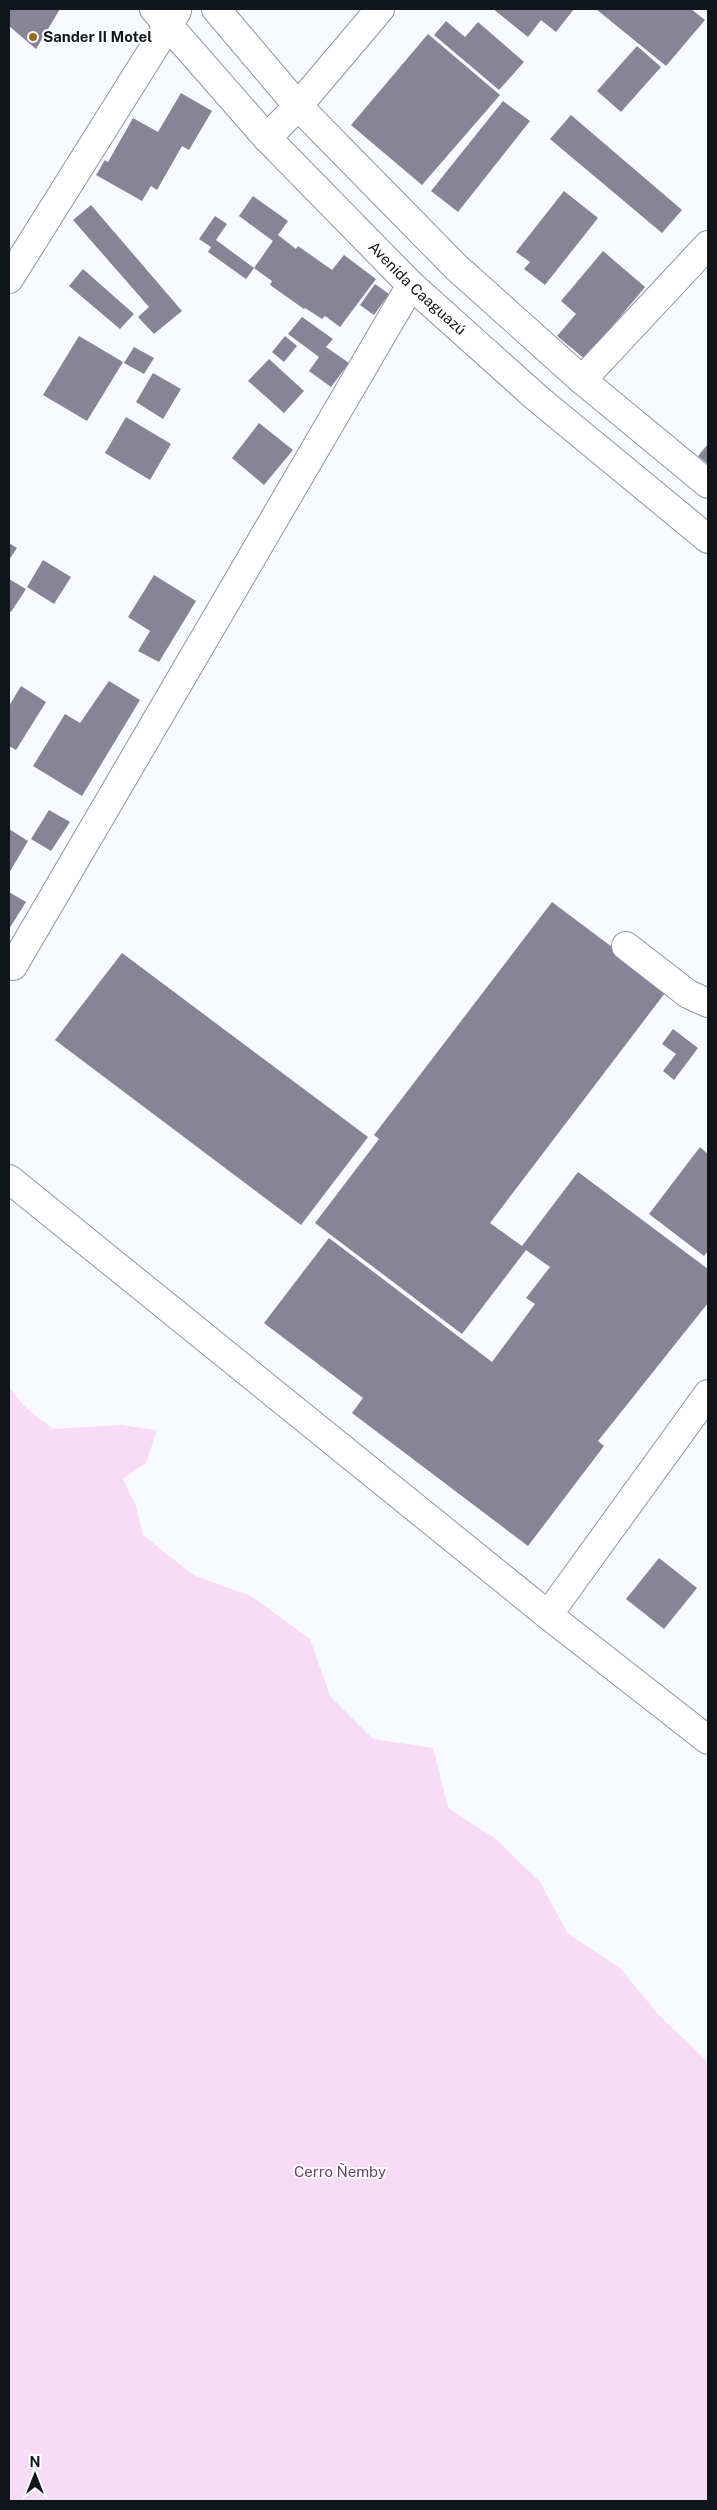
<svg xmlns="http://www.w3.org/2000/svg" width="717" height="2510" viewBox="0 0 717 2510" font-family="'Public Sans',sans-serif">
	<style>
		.green { fill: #f8dbf6 }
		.building { fill: #888498 }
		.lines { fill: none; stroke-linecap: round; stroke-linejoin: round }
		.minor-casing { stroke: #8a96a9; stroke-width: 30 }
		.minor { stroke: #fff; stroke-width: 28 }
		.poi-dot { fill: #9b691e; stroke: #fff; stroke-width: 2 }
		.labels { text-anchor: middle; stroke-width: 4; stroke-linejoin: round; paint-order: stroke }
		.poi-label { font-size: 15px; font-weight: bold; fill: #10141b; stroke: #fff; text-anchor: start }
		.street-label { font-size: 15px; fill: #10141b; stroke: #fff }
		.park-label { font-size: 15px; fill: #6d3f6b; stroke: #fff }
	</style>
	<rect width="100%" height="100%" fill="#f7fafe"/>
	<polygon class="green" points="9,1387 25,1407 53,1429 121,1425 157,1430 146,1463 123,1479 136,1506 143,1535 193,1575 251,1596 310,1639 330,1696 373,1739 433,1748 448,1808 496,1839 540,1882 568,1934 620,1968 658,2014 708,2062 708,2501 9,2501"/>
	<g class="building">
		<polygon points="9,9 60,9 36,49 9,26"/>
		<polygon points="493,9 574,9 556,32 541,20 528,37"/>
		<polygon points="596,9 691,9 705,20 666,66"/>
		<polygon points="446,21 465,37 478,22 524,62 499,90 434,35"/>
		<polygon points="428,34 500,95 422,185 351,125"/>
		<polygon points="637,46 661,67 621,112 597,91"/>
		<polygon points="181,93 212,111 189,150 182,146 157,190 151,186 142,201 96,175 105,160 108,162 133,118 158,132"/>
		<polygon points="503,101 530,121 458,212 431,191"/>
		<polygon points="571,115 682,210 662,233 550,139"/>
		<polygon points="564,191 598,218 545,285 524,269 530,262 516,252"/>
		<polygon points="253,196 288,221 278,235 296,249 298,246 332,270 344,255 376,279 340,327 325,316 322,319 305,308 304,309 270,285 272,281 254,268 273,241 239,216"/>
		<polygon points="91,205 182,311 154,334 138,317 149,307 73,220"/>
		<polygon points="215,216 227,224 216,240 254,268 246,279 208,252 211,247 199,239"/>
		<polygon points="603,251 645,287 585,359 557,336 576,314 561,301"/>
		<polygon points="83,269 134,314 120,329 69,286"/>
		<polygon points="375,284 389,294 374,315 360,305"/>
		<polygon points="302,317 333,339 326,347 349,363 331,387 309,371 319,357 288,334"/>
		<polygon points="79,336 123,362 87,421 43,395"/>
		<polygon points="285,336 297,346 284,362 272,352"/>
		<polygon points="134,347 154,358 144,374 124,363"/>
		<polygon points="269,359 304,391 284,413 248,381"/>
		<polygon points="153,373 181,389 163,419 136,402"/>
		<polygon points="126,417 171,444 150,480 105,453"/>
		<polygon points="259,423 293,450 264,485 232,458"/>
		<polygon points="708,444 708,464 698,456"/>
		<polygon points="9,543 17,548 9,560"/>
		<polygon points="43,560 71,577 54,604 27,587"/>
		<polygon points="154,575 196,601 159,662 138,651 150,631 128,617"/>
		<polygon points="9,579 26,589 11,612 9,611"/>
		<polygon points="109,681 140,700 82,796 33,766 65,714 80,723"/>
		<polygon points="21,686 46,702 16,750 9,746 9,706"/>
		<polygon points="49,810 70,822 51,851 31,839"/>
		<polygon points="9,829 28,841 9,873"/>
		<polygon points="9,892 26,902 9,929"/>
		<polygon points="552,902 668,989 490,1223 522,1246 578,1172 708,1269 708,1303 598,1441 604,1446 528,1546 352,1413 363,1398 264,1323 329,1238 492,1362 535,1304 526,1298 550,1267 526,1250 462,1334 315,1223 379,1139 374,1135"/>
		<polygon points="122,953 368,1137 301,1225 55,1040"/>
		<polygon points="673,1029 698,1048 674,1080 663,1071 676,1054 662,1044"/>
		<polygon points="700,1147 708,1154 708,1251 704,1256 649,1214"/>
		<polygon points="659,1558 697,1588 664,1629 626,1599"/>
	</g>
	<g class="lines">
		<g class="minor-casing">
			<g id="minor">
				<path id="s1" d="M 154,9 L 267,138 L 411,285 L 537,398 L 708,539"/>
				<polyline points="216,9 298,106 456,267 582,380 708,484"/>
				<polyline points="267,138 298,106 380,9"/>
				<polyline points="9,279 177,11"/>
				<polyline points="582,380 708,245"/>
				<polyline points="626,946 688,994 708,1003"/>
				<polyline points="13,966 411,285"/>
				<polyline points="9,1179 548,1615 708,1740"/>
				<polyline points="548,1615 708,1394"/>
			</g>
		</g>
		<use href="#minor" class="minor"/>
	</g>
	<circle class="poi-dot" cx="33" cy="37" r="5"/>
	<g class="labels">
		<g class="poi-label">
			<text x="43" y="42">Sander II Motel</text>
		</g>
		<g class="street-label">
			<text dy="5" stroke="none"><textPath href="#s1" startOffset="384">Avenida Caaguazú</textPath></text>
		</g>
		<g class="park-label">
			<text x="340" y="2177">Cerro Ñemby</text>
		</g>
	</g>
	<rect width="717" height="2510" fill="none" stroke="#10141b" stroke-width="20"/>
	<g transform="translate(35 2475)" stroke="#ffffff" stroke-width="4" paint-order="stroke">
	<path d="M0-4L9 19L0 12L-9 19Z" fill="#10141b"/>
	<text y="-8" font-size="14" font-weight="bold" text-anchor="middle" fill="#10141b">N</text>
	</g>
</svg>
